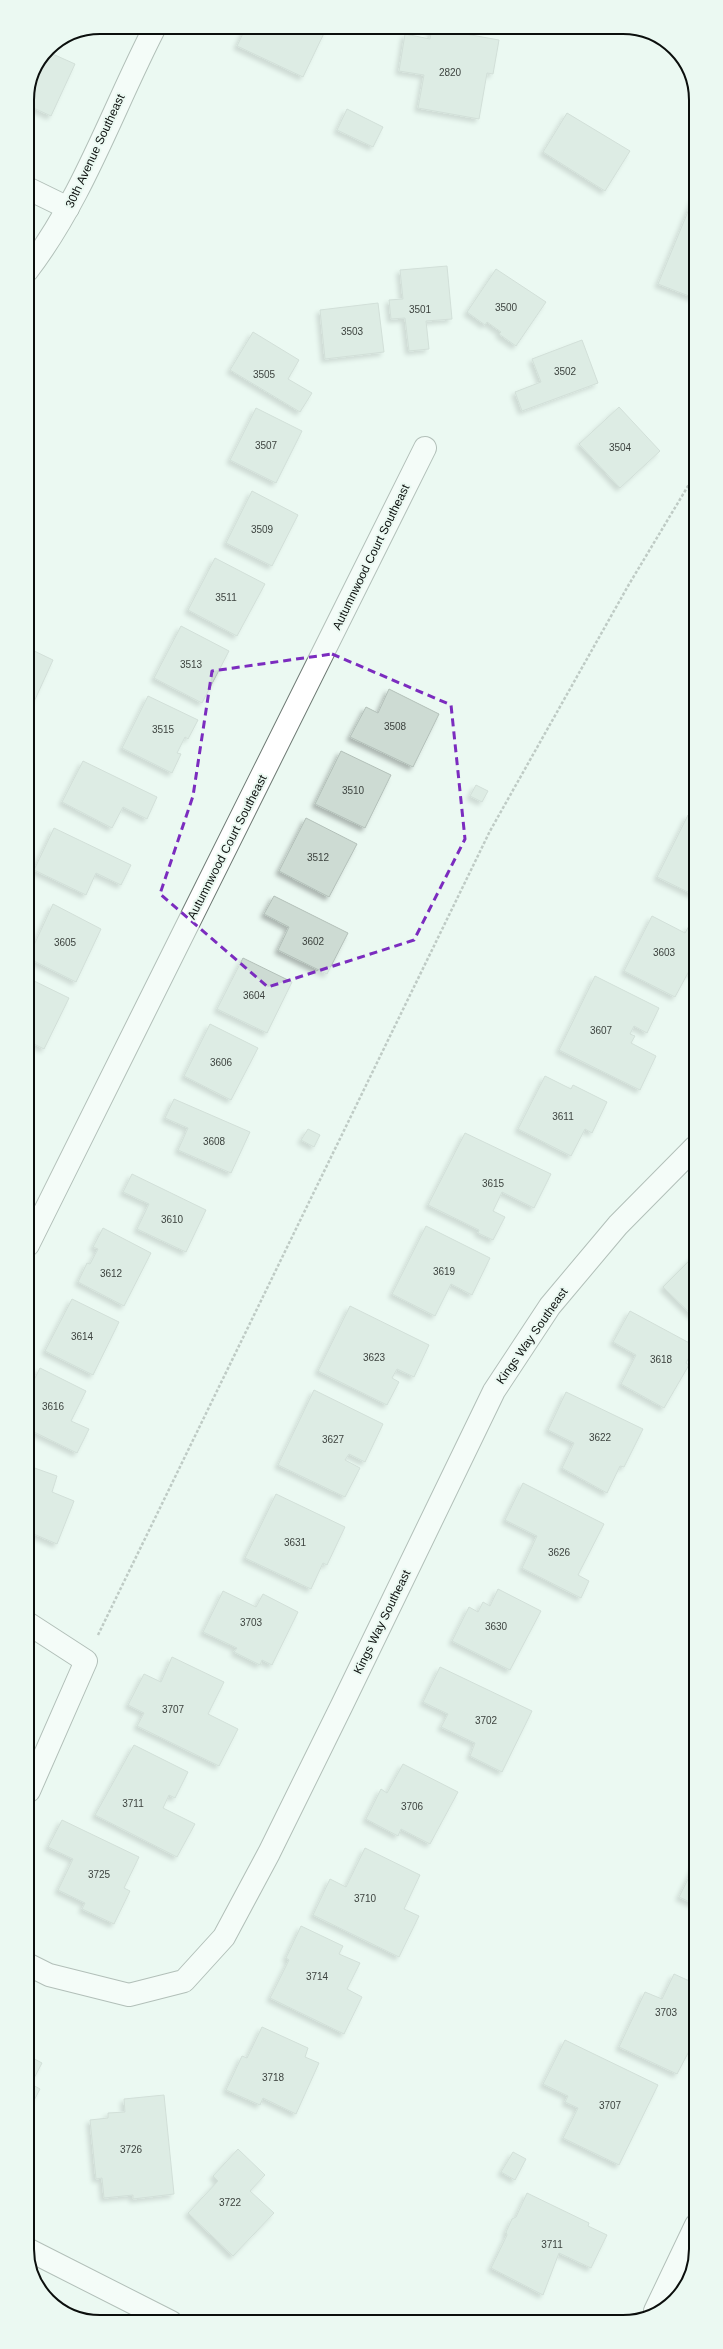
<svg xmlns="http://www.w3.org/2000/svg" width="723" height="2349" viewBox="0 0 723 2349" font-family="Helvetica,sans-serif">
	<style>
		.building { fill: #cddbd3; stroke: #b3c0b9; filter: url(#shadow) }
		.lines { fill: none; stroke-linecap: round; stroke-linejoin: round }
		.street-casing { stroke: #6d7973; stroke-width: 24 }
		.secondary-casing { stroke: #6d7973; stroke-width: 24 }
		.path { stroke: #89938e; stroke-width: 2.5; stroke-dasharray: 3 2; stroke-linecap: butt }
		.street { stroke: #fff; stroke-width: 22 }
		.secondary { stroke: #fff; stroke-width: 22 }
		.marked { fill: none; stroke: #7b2cbf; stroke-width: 3; stroke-dasharray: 8 5; stroke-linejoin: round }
		.labels { text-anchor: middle; stroke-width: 4; stroke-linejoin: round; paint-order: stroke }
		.number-label { font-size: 10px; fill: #3c423e }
		.street-label { font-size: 12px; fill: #0b0f0d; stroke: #ebf9f2 }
		.rim { fill: none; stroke: #0b0f0d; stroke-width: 2 }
	</style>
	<defs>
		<filter id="shadow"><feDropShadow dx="-3.5" dy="3.5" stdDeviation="2" flood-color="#0004"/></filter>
	</defs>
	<rect width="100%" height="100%" fill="#ebf9f2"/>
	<g class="building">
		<polygon points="246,27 327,27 303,77 237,46"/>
		<polygon points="432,28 499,40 493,74 487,73 479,119 418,108 424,75 399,71 405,34 430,39"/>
		<polygon points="46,51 75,64 51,116 27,105 33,72"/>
		<polygon points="347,109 383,127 373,147 337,130"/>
		<polygon points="567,113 630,151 605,191 543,152"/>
		<polygon points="694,197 694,298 658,284"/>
		<polygon points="447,266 452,319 426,321 429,349 409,351 405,318 391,319 389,300 403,299 400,270"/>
		<polygon points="496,269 546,302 516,346 499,334 501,332 487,322 485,325 467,312"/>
		<polygon points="378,303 384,352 325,359 320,310"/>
		<polygon points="253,332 299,360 288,379 312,393 300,412 230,370"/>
		<polygon points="582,340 598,383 522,411 515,392 541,382 532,359"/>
		<polygon points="619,407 660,451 620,488 579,444"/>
		<polygon points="256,408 302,431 276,483 230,460"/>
		<polygon points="252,491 298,515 272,566 226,543"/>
		<polygon points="215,558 265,584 237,636 188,610"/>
		<polygon points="181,626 229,651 202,703 154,678"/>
		<polygon points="28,648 53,660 28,715"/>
		<polygon points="389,689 439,714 413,767 350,737 366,707 378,713"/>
		<polygon points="148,696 198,720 188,739 185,737 177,753 181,754 172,773 122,748"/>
		<polygon points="341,751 391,775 365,828 315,804"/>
		<polygon points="83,761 157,797 147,819 123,807 112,828 62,802"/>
		<polygon points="476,785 488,791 482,802 470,796"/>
		<polygon points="688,815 694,818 694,895 657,877"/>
		<polygon points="306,818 357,844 329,897 279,871"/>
		<polygon points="54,828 131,865 121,885 96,873 86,895 34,870"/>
		<polygon points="274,896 348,933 327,974 278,950 289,927 264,914"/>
		<polygon points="53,904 101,929 76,982 28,958"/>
		<polygon points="652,916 685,933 689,926 695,929 695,974 689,971 675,997 624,971"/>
		<polygon points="243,958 292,982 267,1033 217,1009"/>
		<polygon points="595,976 659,1008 647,1033 634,1026 630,1034 635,1036 631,1043 656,1056 640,1090 559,1050"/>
		<polygon points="28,978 69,998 44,1049 28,1041"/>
		<polygon points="210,1024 258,1048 231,1100 184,1076"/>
		<polygon points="28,1062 32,1064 28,1072"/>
		<polygon points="545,1076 571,1089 573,1085 607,1102 592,1133 585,1129 571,1156 518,1129"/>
		<polygon points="174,1099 250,1132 231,1173 178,1150 188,1128 165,1118"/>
		<polygon points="308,1129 320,1135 314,1147 301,1140"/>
		<polygon points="465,1133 551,1174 534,1208 502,1192 493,1211 505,1217 493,1240 478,1233 479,1230 428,1205"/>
		<polygon points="132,1174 206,1210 186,1252 137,1229 149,1204 123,1192"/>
		<polygon points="426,1226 490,1258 472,1295 451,1284 435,1316 392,1294"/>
		<polygon points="103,1228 151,1253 124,1306 78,1282 87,1263 90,1264 98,1249 93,1247"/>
		<polygon points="695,1255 695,1318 663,1287"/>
		<polygon points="72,1299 119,1322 93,1375 45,1351"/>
		<polygon points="350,1306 429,1345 414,1377 397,1369 392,1378 399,1382 387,1405 318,1371"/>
		<polygon points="630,1311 695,1346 686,1363 689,1365 664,1408 621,1384 636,1355 613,1342"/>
		<polygon points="40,1368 86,1391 71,1421 89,1429 77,1453 28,1429 28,1392"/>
		<polygon points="314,1390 383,1424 365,1462 349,1454 345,1460 360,1468 345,1497 278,1465"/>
		<polygon points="566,1392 643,1429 624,1467 620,1466 607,1493 562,1468 574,1443 548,1430"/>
		<polygon points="29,1466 57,1476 52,1492 74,1501 57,1544 29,1532"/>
		<polygon points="523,1483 604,1524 578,1575 589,1581 581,1598 522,1568 537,1536 505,1520"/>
		<polygon points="276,1494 345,1527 327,1565 323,1563 311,1589 245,1558"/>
		<polygon points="498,1589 541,1611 510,1670 452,1641 469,1607 478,1612 483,1602 490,1606"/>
		<polygon points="223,1591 256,1607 263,1594 298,1612 272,1665 262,1660 260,1665 234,1652 237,1648 203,1632"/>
		<polygon points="172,1657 224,1682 208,1714 238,1729 219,1766 137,1726 144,1713 128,1705 144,1674 161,1682"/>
		<polygon points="440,1667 532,1711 502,1772 470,1756 475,1743 441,1727 448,1714 423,1702"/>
		<polygon points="134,1745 188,1772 175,1798 169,1795 163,1808 195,1824 177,1857 95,1815"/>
		<polygon points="403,1764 458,1792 430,1844 401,1829 398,1836 366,1819 381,1789 387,1793"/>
		<polygon points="62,1820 139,1857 124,1888 130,1891 114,1924 82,1909 85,1903 58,1890 73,1859 48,1847"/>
		<polygon points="365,1848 420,1875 404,1909 419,1916 399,1957 313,1915 330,1879 346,1887"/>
		<polygon points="696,1863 696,1905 679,1897"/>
		<polygon points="301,1926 343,1946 339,1954 360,1963 347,1989 362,1997 344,2034 270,1998 289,1960 286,1958"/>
		<polygon points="674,1974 696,1984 696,2038 677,2074 619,2047 645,1992 662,1999"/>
		<polygon points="262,2027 308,2048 305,2057 319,2063 296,2114 263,2098 260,2105 226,2090 242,2056 247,2058"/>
		<polygon points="565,2040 658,2085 619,2165 563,2138 578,2108 565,2102 568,2096 543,2084"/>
		<polygon points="29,2056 42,2063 31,2084 40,2089 29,2110"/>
		<polygon points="164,2095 174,2194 133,2199 133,2195 104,2198 102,2178 96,2179 90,2120 108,2118 108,2113 125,2112 124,2099"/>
		<polygon points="238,2149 265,2175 250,2191 274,2213 233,2256 188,2213 218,2181 213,2176"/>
		<polygon points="513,2152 526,2159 515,2180 501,2172"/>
		<polygon points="527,2193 589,2223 588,2226 607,2235 591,2268 559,2253 543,2295 491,2268 507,2235 506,2232 512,2219 516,2217"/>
	</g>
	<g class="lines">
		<g class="street-casing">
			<g id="street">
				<polyline points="27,188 68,208"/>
				<path d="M 27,271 C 83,198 113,108 155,27"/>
				<polyline points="28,1245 425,448"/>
				<polyline points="29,1624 86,1661 29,1791"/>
				<polyline points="29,1965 49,1975 129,1995 184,1981 224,1937 269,1853 342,1705 494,1391 550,1306 618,1225 695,1147"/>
				<polyline points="655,2311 696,2225"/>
			</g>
		</g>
		<g class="secondary-casing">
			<polyline id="secondary" points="29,2250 171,2322"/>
		</g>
		<polyline class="path" points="98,1635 490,831 628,586 694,476"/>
		<use href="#street" class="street"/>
		<use href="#secondary" class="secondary"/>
	</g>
	<path d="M0 0H723V2349H0ZM 332,654 L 451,705 L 465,839 L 414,940 L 268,987 L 160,894 L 193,796 L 212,671 Z" fill="#ebf9f2" fill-opacity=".55" fill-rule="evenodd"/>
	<path class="marked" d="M 332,654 L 451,705 L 465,839 L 414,940 L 268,987 L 160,894 L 193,796 L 212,671 Z"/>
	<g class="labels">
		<g class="number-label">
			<text x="450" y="76">2820</text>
			<text x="506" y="311">3500</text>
			<text x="420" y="313">3501</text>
			<text x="352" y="335">3503</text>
			<text x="565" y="375">3502</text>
			<text x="264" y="378">3505</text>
			<text x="266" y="449">3507</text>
			<text x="620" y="451">3504</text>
			<text x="262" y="533">3509</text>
			<text x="226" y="601">3511</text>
			<text x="191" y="668">3513</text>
			<text x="395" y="730">3508</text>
			<text x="163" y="733">3515</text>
			<text x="353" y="794">3510</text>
			<text x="318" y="861">3512</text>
			<text x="313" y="945">3602</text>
			<text x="65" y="946">3605</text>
			<text x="664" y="956">3603</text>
			<text x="254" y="999">3604</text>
			<text x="601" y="1034">3607</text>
			<text x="221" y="1066">3606</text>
			<text x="563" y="1120">3611</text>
			<text x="214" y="1145">3608</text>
			<text x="493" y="1187">3615</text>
			<text x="172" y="1223">3610</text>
			<text x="444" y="1275">3619</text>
			<text x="111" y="1277">3612</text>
			<text x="82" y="1340">3614</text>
			<text x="374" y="1361">3623</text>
			<text x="661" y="1363">3618</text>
			<text x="53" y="1410">3616</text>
			<text x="600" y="1441">3622</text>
			<text x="333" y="1443">3627</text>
			<text x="295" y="1546">3631</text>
			<text x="559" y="1556">3626</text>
			<text x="251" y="1626">3703</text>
			<text x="496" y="1630">3630</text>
			<text x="173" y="1713">3707</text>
			<text x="486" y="1724">3702</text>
			<text x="133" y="1807">3711</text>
			<text x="412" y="1810">3706</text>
			<text x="99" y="1878">3725</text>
			<text x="365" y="1902">3710</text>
			<text x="317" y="1980">3714</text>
			<text x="666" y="2016">3703</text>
			<text x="273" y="2081">3718</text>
			<text x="610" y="2109">3707</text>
			<text x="131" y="2153">3726</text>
			<text x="230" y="2206">3722</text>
			<text x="552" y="2248">3711</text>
		</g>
		<g class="street-label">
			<text transform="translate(95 151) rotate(-65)" y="4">30th Avenue Southeast</text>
			<text transform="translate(371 557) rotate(-64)" y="4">Autumnwood Court Southeast</text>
			<text transform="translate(227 847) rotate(-63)" y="4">Autumnwood Court Southeast</text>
			<text transform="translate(532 1336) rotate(-55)" y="4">Kings Way Southeast</text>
			<text transform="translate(382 1622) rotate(-64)" y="4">Kings Way Southeast</text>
		</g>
	</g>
	<path d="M0 0H723V2349H0ZM100 34H623A66 66 0 0 1 689 100V2249A66 66 0 0 1 623 2315H100A66 66 0 0 1 34 2249V100A66 66 0 0 1 100 34Z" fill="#ebf9f2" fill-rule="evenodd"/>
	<path class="rim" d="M100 34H623A66 66 0 0 1 689 100V2249A66 66 0 0 1 623 2315H100A66 66 0 0 1 34 2249V100A66 66 0 0 1 100 34Z"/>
</svg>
